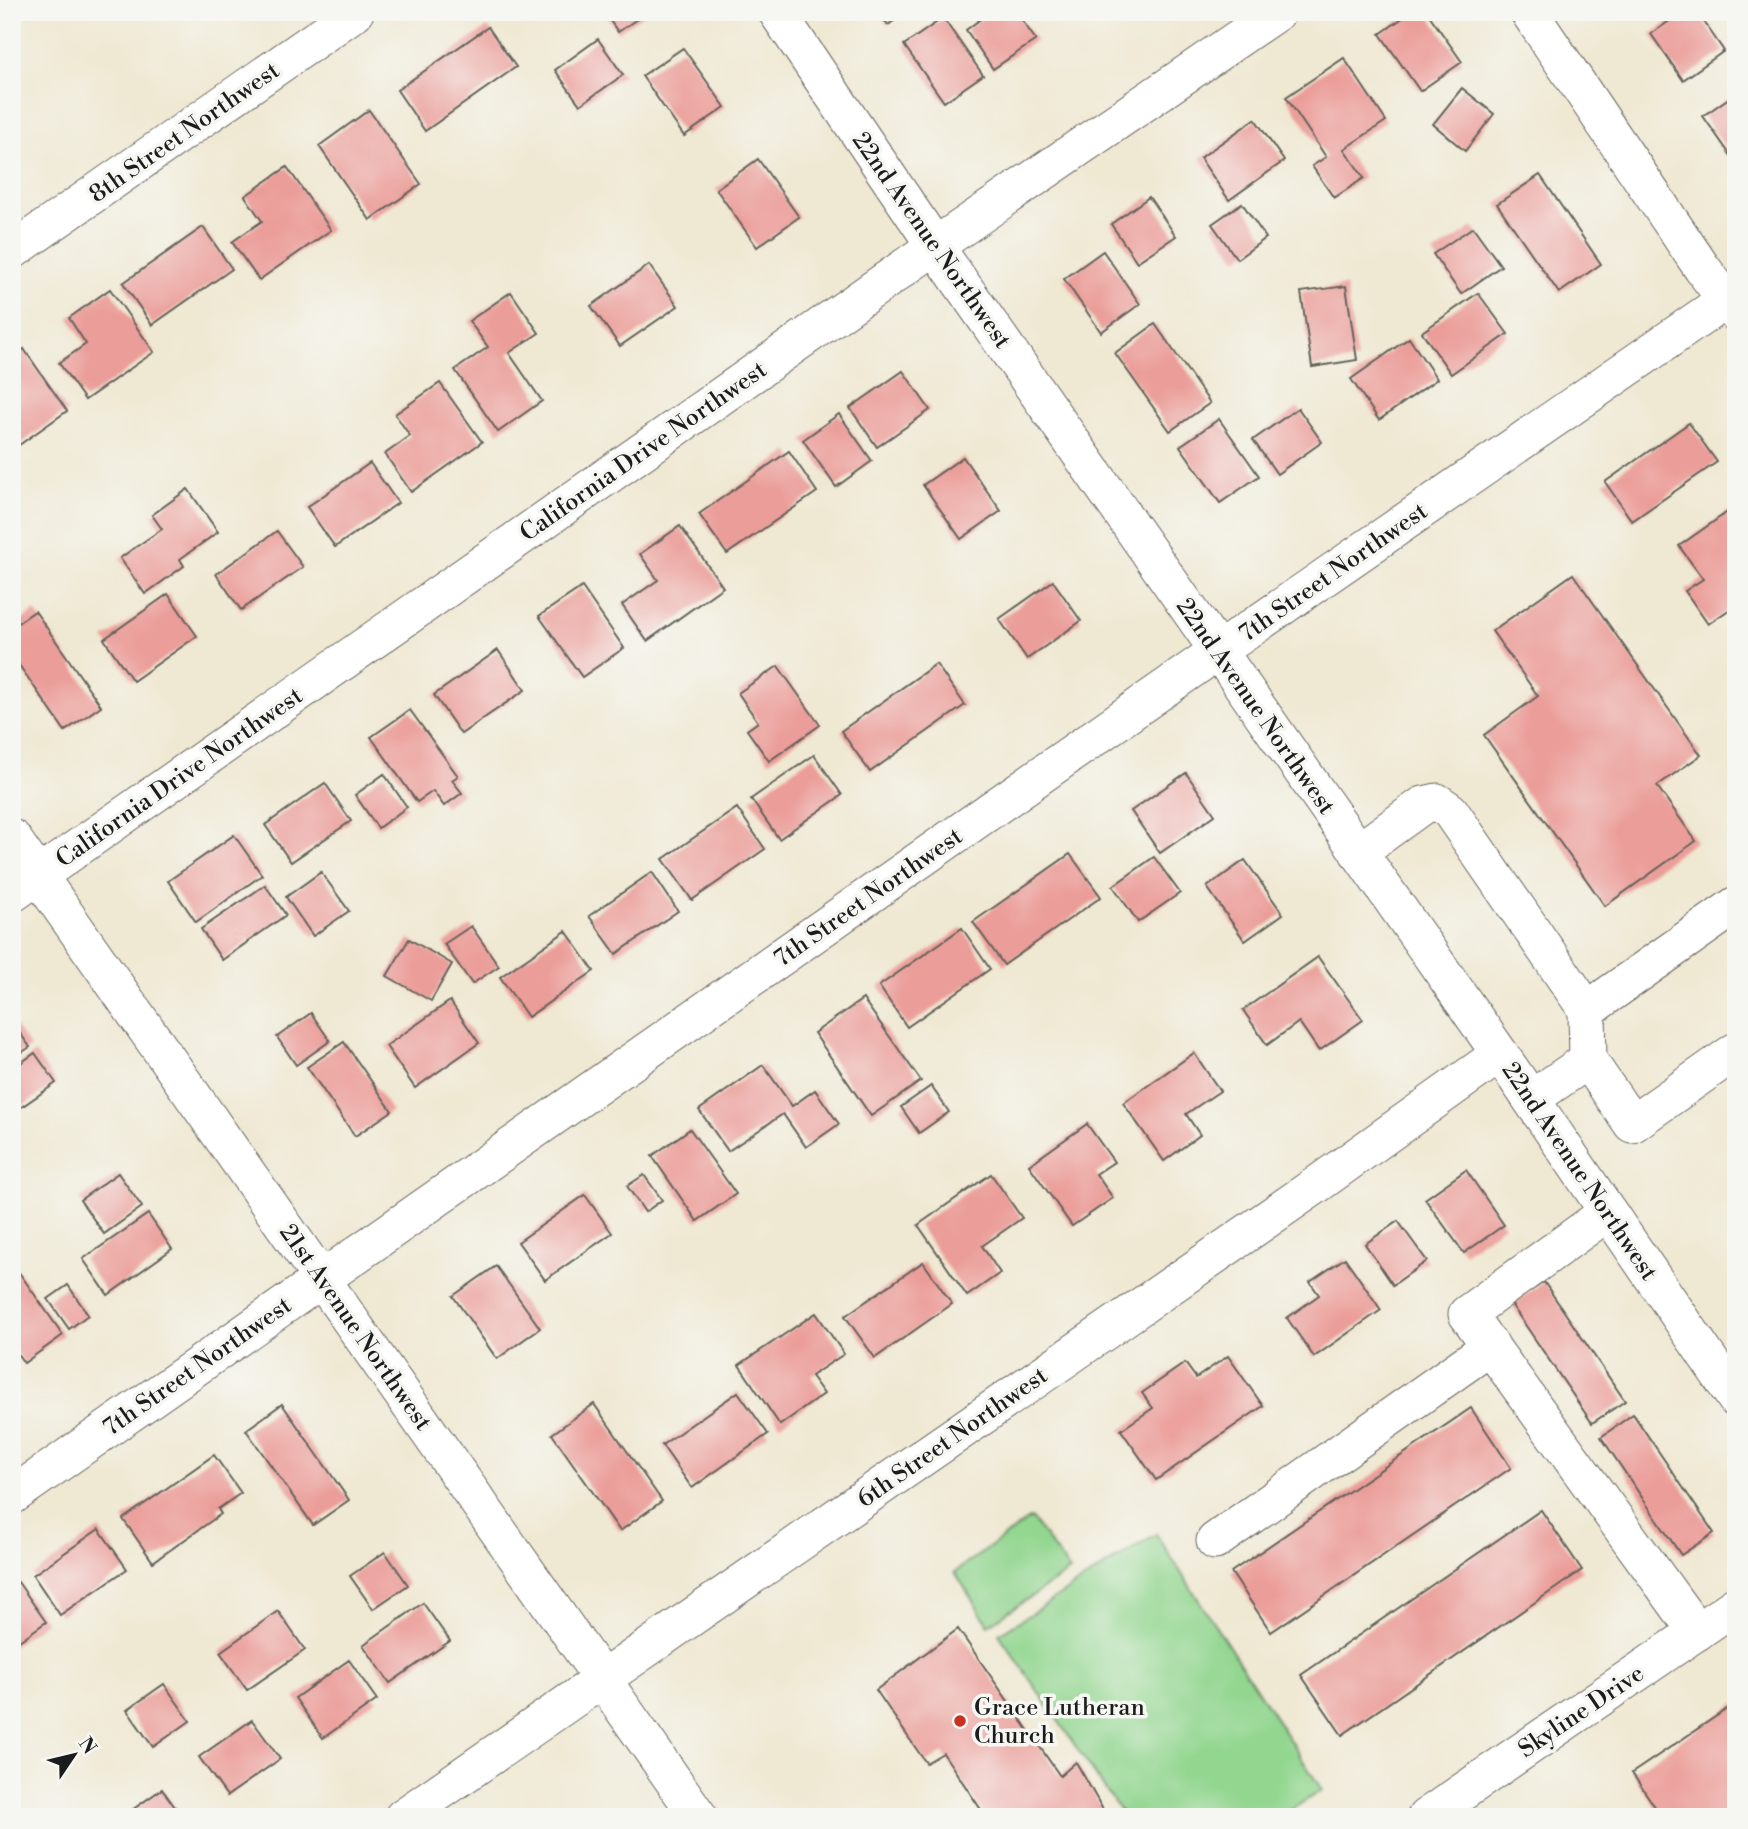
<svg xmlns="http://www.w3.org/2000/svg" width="1748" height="1829" viewBox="0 0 1748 1829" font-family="'Libre Bodoni',serif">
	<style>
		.green { fill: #92d68f; stroke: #577956; stroke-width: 2 }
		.building { fill: #eb9d99 }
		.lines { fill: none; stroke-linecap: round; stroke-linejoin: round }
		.minor-casing { stroke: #66635c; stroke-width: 39 }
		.minor { stroke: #fff; stroke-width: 37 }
		.poi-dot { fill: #c8321e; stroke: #f6f6f2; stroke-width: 2.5 }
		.labels { text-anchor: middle; stroke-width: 7; stroke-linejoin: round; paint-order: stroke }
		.street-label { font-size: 24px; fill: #1c1c1c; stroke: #f6f6f2 }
		.poi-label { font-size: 24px; fill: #1c1c1c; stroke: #f6f6f2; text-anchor: start }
	</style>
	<rect width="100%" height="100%" fill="#f6f6f2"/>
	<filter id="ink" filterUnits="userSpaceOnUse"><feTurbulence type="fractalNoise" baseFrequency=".0143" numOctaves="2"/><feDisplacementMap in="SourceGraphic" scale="14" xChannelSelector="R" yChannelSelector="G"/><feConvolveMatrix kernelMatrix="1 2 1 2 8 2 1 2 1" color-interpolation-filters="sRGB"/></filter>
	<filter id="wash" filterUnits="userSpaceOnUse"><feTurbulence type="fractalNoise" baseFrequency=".00686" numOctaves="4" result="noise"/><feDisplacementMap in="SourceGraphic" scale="28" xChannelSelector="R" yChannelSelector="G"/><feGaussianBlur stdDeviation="1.57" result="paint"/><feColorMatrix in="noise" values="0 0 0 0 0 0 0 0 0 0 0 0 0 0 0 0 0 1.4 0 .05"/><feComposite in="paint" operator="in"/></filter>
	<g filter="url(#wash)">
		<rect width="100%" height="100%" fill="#efe8d2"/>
		<g class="green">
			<polygon points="1031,1518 1070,1571 988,1625 955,1572"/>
			<polygon points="1156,1534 1322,1790 1280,1817 1124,1817 999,1634"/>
		</g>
		<g id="blocks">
			<g class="building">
				<polygon points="604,12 647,12 618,32"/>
				<polygon points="878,12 906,12 888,25"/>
				<polygon points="990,12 1016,12 1036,40 993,69 966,30"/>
				<polygon points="1075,12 1098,12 1083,23"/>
				<polygon points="1411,12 1427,12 1462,62 1420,91 1380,34"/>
				<polygon points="1682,12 1697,12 1724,51 1683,80 1651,34"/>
				<polygon points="943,18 983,75 944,102 904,45"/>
				<polygon points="488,27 516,67 425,131 397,90"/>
				<polygon points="598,39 623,75 580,105 555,70"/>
				<polygon points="683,48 725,107 684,136 642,76"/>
				<polygon points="1344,58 1386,121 1344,149 1364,178 1334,198 1312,166 1326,157 1286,97"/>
				<polygon points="1462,88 1494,114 1465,151 1433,124"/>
				<polygon points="1736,93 1736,163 1703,116"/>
				<polygon points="369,110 421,184 370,220 319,146"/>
				<polygon points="1255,119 1284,161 1229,200 1200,158"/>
				<polygon points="758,159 799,217 757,247 716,189"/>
				<polygon points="287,167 331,230 259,280 232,242 262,221 245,196"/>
				<polygon points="1540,175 1601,264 1559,293 1497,204"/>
				<polygon points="1149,197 1176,236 1137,262 1111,224"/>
				<polygon points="1242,203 1266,238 1237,259 1212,224"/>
				<polygon points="203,227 232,269 152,325 123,283"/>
				<polygon points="1473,227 1501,266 1461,294 1433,254"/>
				<polygon points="1103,251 1140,304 1101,332 1064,279"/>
				<polygon points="649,265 678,306 620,346 591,306"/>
				<polygon points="1346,286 1357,360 1312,367 1301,292"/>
				<polygon points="110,289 154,352 85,400 59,363 86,344 69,318"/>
				<polygon points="511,292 539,333 509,353 542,401 498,432 455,370 488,347 469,321"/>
				<polygon points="1478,293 1508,334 1451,374 1422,332"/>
				<polygon points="1155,324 1210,403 1170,431 1115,353"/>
				<polygon points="1409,338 1437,379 1379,420 1351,379"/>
				<polygon points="24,349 67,411 12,450 12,357"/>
				<polygon points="903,371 930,410 877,447 850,408"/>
				<polygon points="440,383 482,442 411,492 385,454 410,436 395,414"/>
				<polygon points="1298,408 1322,442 1277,474 1253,440"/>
				<polygon points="839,414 872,461 836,487 803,440"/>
				<polygon points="1219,419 1259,476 1220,503 1180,446"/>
				<polygon points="1689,423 1717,462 1632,521 1605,482"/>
				<polygon points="789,451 817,492 727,554 699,514"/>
				<polygon points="963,457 1001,511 961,539 923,485"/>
				<polygon points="370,463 398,503 335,547 307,507"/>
				<polygon points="188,489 218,532 180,559 184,566 145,594 120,558 162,529 152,515"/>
				<polygon points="1736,506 1736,605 1708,624 1685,591 1703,579 1679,546"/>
				<polygon points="680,526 723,587 647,641 622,605 658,580 640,554"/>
				<polygon points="277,531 303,567 241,610 216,574"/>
				<polygon points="1573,574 1701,755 1657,786 1696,841 1605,906 1484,735 1538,696 1492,631"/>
				<polygon points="1053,581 1081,621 1027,659 999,619"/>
				<polygon points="582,587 624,648 582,677 539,616"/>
				<polygon points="168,594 197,636 133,681 104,639"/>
				<polygon points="35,611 101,706 65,731 12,655 12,627"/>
				<polygon points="498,650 525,690 461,734 434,695"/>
				<polygon points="936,664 965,705 870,772 841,731"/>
				<polygon points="778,666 820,725 769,761 747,730 758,722 738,693"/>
				<polygon points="410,710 458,776 452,780 462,793 444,806 433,791 417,802 371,737"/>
				<polygon points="814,755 842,795 779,839 751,799"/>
				<polygon points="1186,773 1215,815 1160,853 1131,811"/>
				<polygon points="384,774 407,807 378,828 355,795"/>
				<polygon points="325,783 351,821 291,862 265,825"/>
				<polygon points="737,808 765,849 692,900 663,859"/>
				<polygon points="234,835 262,875 196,922 168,881"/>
				<polygon points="1070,854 1101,897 1004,965 973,922"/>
				<polygon points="1154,857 1180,893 1138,922 1113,886"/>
				<polygon points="1245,860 1283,914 1245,941 1207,887"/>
				<polygon points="321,872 349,911 313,936 286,897"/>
				<polygon points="652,872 678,911 616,954 589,916"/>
				<polygon points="265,885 286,915 222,960 201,929"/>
				<polygon points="471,926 499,966 472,984 444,944"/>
				<polygon points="962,928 990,969 907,1027 879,986"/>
				<polygon points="566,931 594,971 528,1017 500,977"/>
				<polygon points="409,939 452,964 431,1001 387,976"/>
				<polygon points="1318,957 1363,1020 1319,1051 1299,1022 1267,1045 1243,1010"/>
				<polygon points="863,999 921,1081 871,1116 814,1033"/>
				<polygon points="450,1001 479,1043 415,1088 386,1046"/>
				<polygon points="311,1013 330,1041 296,1065 277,1037"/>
				<polygon points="12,1022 30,1047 12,1059"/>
				<polygon points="344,1042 392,1111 355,1136 307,1067"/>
				<polygon points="35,1053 56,1083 17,1110 12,1103 12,1069"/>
				<polygon points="1194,1053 1220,1091 1186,1114 1200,1135 1164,1161 1123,1103"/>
				<polygon points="763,1065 792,1106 815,1090 839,1124 806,1147 783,1114 728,1151 699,1110"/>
				<polygon points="931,1086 949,1112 919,1133 901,1107"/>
				<polygon points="1087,1124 1114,1162 1096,1174 1113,1198 1072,1226 1029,1165"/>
				<polygon points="690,1129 736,1194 697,1221 652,1156"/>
				<polygon points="1466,1170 1504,1225 1464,1253 1425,1199"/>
				<polygon points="118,1173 142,1207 104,1234 80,1200"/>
				<polygon points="991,1174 1022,1218 982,1246 1000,1273 967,1296 918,1225"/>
				<polygon points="644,1175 662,1200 645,1212 627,1186"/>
				<polygon points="585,1195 612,1233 545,1280 518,1242"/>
				<polygon points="148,1214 172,1249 108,1295 83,1259"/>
				<polygon points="1398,1221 1427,1261 1393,1285 1365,1244"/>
				<polygon points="1345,1258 1381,1310 1314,1357 1287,1318 1319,1295 1310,1282"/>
				<polygon points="923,1262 952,1304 875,1358 845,1316"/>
				<polygon points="496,1266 540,1328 497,1359 453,1296"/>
				<polygon points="18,1271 63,1335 24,1363 12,1346 12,1275"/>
				<polygon points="1544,1282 1625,1401 1592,1423 1511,1304"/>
				<polygon points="68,1285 88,1315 69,1329 48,1299"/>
				<polygon points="816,1313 844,1354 811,1376 824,1394 780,1425 739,1365"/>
				<polygon points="1228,1356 1263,1406 1156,1480 1121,1430 1153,1408 1142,1393 1185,1363 1196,1378"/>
				<polygon points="738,1392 768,1434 692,1488 662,1445"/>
				<polygon points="282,1404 349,1500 313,1525 246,1430"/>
				<polygon points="594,1404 662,1501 620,1531 552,1434"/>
				<polygon points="1471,1408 1511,1468 1271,1632 1231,1572"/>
				<polygon points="1633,1414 1714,1533 1681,1555 1601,1437"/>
				<polygon points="214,1455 241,1493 218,1509 221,1514 153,1562 123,1519"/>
				<polygon points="1541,1510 1582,1570 1342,1735 1301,1675"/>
				<polygon points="99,1529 127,1569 60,1615 33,1575"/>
				<polygon points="385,1552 408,1585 373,1609 350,1576"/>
				<polygon points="18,1582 46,1622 12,1646 12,1586"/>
				<polygon points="423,1603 450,1641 390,1683 363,1645"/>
				<polygon points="278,1611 305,1650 247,1690 220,1652"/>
				<polygon points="958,1629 1060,1776 1076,1762 1106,1815 1105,1817 986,1817 943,1753 926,1763 876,1690"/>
				<polygon points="349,1660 377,1700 323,1738 295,1698"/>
				<polygon points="164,1684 190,1721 153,1747 127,1710"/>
				<polygon points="1736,1703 1736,1810 1726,1817 1662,1817 1632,1773"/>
				<polygon points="252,1720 280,1759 227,1796 199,1757"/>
				<polygon points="162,1789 182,1817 122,1817"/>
			</g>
		</g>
	</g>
	<g filter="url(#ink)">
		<use href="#blocks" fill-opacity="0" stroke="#66635c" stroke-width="2"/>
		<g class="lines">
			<g class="minor-casing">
				<g id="minor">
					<polyline points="777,12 935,246 1500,1054 1736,1399"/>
					<polyline points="1529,12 1702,268 1736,313"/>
					<polyline points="12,251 355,12"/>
					<polyline points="12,838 699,1817"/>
					<polyline points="1358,852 1423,805 1437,802 1450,811 1587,1010 1588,1060 1632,1124 1736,1051"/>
					<polyline points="12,894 935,246 1277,12"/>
					<polyline points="1587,1010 1736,905"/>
					<polyline points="1531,1099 1588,1060"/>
					<polyline points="1608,1212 1467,1314 1697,1632"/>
					<polyline points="12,1496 1218,651 1726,300"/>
					<polyline points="1215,1541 1491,1346"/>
					<polyline points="403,1817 1315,1186 1500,1054"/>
					<polyline points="1426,1817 1736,1605"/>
				</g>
			</g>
			<use href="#minor" class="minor"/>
		</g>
	</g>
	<circle class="poi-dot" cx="960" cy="1721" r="7"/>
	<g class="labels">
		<g class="street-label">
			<text transform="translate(184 132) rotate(-35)" y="8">8th Street Northwest</text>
			<text transform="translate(932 240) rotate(55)" y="8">22nd Avenue Northwest</text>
			<text transform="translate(643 451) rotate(-35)" y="8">California Drive Northwest</text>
			<text transform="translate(1333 572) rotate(-35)" y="8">7th Street Northwest</text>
			<text transform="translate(1256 706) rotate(55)" y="8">22nd Avenue Northwest</text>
			<text transform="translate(179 777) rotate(-35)" y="8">California Drive Northwest</text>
			<text transform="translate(868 897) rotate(-35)" y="8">7th Street Northwest</text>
			<text transform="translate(1580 1171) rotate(56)" y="8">22nd Avenue Northwest</text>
			<text transform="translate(356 1327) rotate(55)" y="8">21st Avenue Northwest</text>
			<text transform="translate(197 1366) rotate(-35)" y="8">7th Street Northwest</text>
			<text transform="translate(952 1437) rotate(-35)" y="8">6th Street Northwest</text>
			<text transform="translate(1581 1711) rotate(-34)" y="8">Skyline Drive</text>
		</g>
		<g class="poi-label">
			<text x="974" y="1715">Grace Lutheran<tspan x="974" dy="28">Church</tspan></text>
		</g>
	</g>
	<rect width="1748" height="1829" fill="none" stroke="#f6f6f2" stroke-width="42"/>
	<g transform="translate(74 1755) rotate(55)" stroke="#f6f6f2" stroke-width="5" paint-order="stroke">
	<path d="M0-5L12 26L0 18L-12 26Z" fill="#1c1c1c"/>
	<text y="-10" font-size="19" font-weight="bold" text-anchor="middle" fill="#1c1c1c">N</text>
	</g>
</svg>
